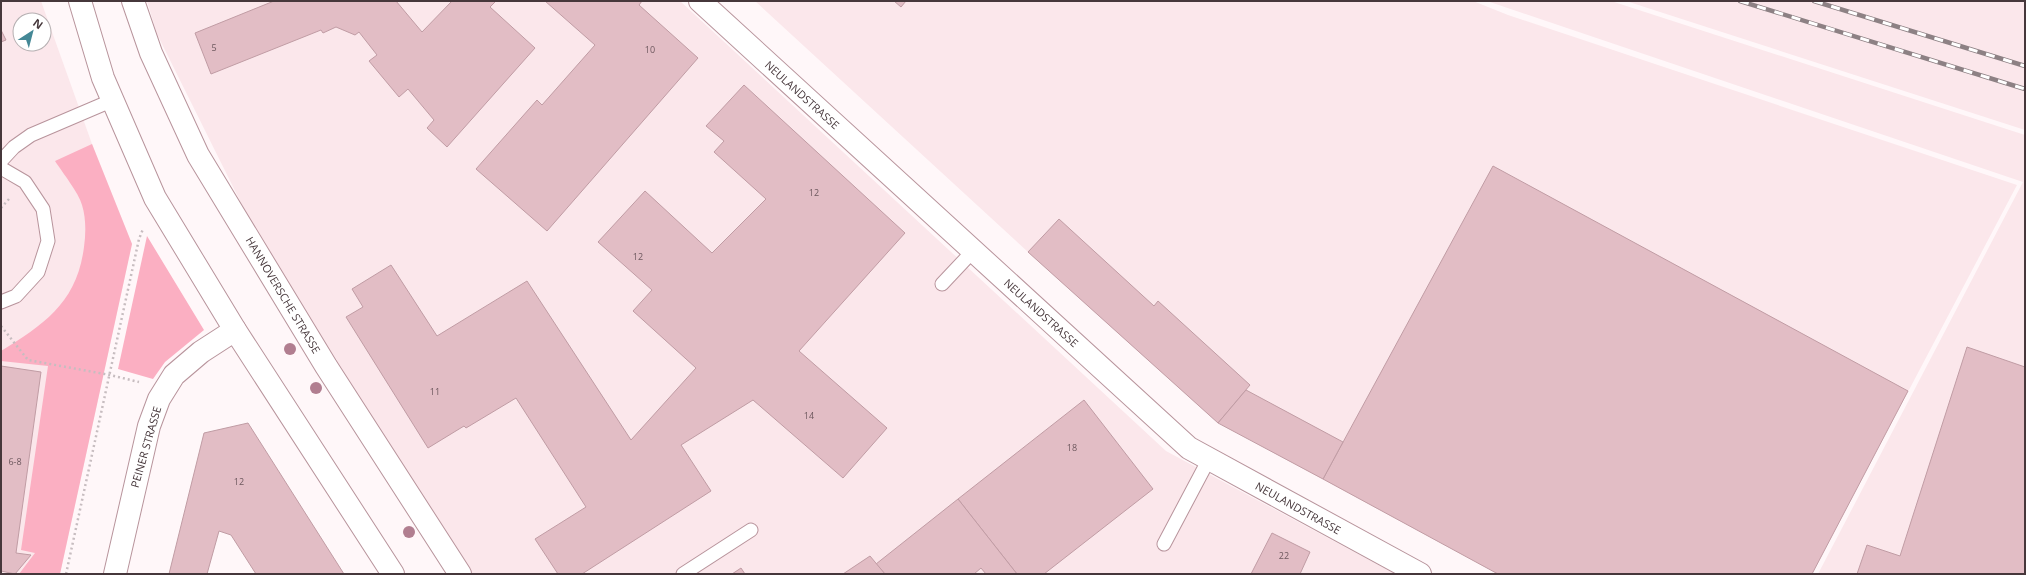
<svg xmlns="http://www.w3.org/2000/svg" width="2026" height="575" viewBox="0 0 2026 575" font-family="'Open Sans',sans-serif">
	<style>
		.built { fill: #fbe7eb; fill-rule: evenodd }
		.green { fill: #fbafc2 }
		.building { fill: #e2bdc5; stroke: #c09ca4 }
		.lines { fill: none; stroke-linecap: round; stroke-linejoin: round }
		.lane-casing { stroke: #b8949c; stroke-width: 15 }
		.street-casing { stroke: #b8949c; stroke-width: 24 }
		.secondary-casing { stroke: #b8949c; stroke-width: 24 }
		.path { stroke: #c7bdc0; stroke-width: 2.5; stroke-dasharray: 2 3; stroke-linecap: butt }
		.lane { stroke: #fff; stroke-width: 13 }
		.street { stroke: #fff; stroke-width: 22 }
		.secondary { stroke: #fff; stroke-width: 22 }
		.rail-casing { stroke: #8d8184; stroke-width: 4.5 }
		.rail { stroke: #fff; stroke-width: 3; stroke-dasharray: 9; stroke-linecap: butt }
		.tree { fill: #b17e90 }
		.labels { text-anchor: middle; stroke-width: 4; stroke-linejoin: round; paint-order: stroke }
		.number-label { font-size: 9px; fill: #6d585e }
		.street-label { font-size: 11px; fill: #46373b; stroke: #fff }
	</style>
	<rect width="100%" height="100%" fill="#fff7f9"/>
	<g class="built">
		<path d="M 1,1 L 41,1 L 92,144 L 132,244 L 60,574 L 1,574 ZM 20,20 L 44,20 L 44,44 L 20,44 Z"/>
		<polygon points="147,1 680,1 1166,451 1395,574 469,574 266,253 157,34"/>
		<polygon points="755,1 1473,1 1508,15 2017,185 1812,574 1498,574 1218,423 1028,252"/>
		<polygon points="1487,1 1611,1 2025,135 2025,574 1818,574 2023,182"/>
		<polygon points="1626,1 2025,1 2025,130"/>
	</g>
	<g class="green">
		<path d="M 92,144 L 132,244 L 60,574 L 19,574 L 35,553 L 21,550 L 48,366 L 1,361 L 1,351 C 45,324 77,302 84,247 C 86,233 86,218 82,205 C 79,193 62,172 55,161 Z"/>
		<polygon points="147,236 204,330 165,362 153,379 118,369"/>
	</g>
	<g class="building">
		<polygon points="274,1 396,1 422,32 452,1 496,1 490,7 535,48 447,147 427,128 434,120 408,89 399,97 369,61 377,55 359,32 355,35 336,27 323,33 321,30 211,74 195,33"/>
		<polygon points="545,1 642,1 639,5 698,58 547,231 476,169 537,100 542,105 595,45"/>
		<polygon points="894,1 906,1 901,7"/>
		<polygon points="1,30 6,40 1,42"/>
		<polygon points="744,85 905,233 799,351 887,428 843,478 753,400 681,445 711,491 582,574 558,574 535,539 586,507 516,398 466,428 464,426 428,448 346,317 363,307 352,289 391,265 437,336 527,281 631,440 696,368 633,311 652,290 598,242 645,191 712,253 766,199 714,152 724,141 706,126"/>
		<polygon points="1493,166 1908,391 1812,574 1498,574 1323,479"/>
		<polygon points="1059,219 1154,306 1158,301 1250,385 1218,423 1028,252"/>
		<polygon points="1967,347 2025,367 2025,574 1857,574 1867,545 1900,556"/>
		<polygon points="1,366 41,372 16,553 31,555 15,574 1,571"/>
		<polygon points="1246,390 1343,442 1323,479 1218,423"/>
		<polygon points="1084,400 1153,489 1044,574 1017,574 958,499"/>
		<polygon points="248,423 344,574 256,574 231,535 219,531 207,574 169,574 204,433"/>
		<polygon points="958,499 1017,574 986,574 981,568 974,574 885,574 876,564"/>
		<polygon points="1272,533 1310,552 1300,574 1251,574"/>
		<polygon points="870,556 885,574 843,574"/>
		<polygon points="741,568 745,574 732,574"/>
	</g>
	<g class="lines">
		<g class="lane-casing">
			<g id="lane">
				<polyline points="1,161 14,147 31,135 113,100"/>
				<polyline points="1,168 25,182 43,209 48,241 38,272 16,296 1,302"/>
				<polyline points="942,284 973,251"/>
				<polyline points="1164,544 1209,459"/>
				<polyline points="683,574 751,530"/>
			</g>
		</g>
		<g class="street-casing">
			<g id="street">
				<polyline points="700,1 1189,448 1420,574"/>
				<polyline points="115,574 149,426 159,399 174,375 201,352 235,330"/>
			</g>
		</g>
		<g class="secondary-casing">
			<g id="secondary">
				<polyline points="80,1 103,78 155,198 235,330 393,574"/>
				<polyline points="133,1 151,53 198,155 326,366 460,574"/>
			</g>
		</g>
		<g class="path">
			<polyline points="1,208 9,199"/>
			<polyline points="1,326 28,360 110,375 139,382"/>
			<polyline points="66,574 139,239 143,229"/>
		</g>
		<use href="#lane" class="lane"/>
		<use href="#street" class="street"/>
		<use href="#secondary" class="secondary"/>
		<g class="rail-casing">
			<g id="rail">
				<polyline points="1740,1 2025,89"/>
				<polyline points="1814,1 2025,66"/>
			</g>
		</g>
		<use href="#rail" class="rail"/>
	</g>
	<g class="tree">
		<circle cx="290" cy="349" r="6"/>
		<circle cx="316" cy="388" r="6"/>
		<circle cx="409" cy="532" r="6"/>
	</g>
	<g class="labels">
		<g class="number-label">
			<text x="214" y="51">5</text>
			<text x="650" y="53">10</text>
			<text x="814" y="196">12</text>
			<text x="638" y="260">12</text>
			<text x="435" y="395">11</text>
			<text x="809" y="419">14</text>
			<text x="1072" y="451">18</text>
			<text x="15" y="465">6-8</text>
			<text x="239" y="485">12</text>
			<text x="1284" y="559">22</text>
		</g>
		<g class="street-label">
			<text transform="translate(802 95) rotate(42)" y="4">NEULANDSTRASSE</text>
			<text transform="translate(283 295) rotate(59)" y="4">HANNOVERSCHE STRASSE</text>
			<text transform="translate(1041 313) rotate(42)" y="4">NEULANDSTRASSE</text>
			<text transform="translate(146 447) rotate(-74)" y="4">PEINER STRASSE</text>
			<text transform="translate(1298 508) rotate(29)" y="4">NEULANDSTRASSE</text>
		</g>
	</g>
	<rect width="2026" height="575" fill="none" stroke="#46373b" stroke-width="4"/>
	<g transform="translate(32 32) rotate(36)"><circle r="19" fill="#ffffff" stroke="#b5afb1"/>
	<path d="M0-3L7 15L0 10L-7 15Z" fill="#448896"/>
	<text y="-6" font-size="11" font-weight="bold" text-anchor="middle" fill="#46373b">N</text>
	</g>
</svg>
